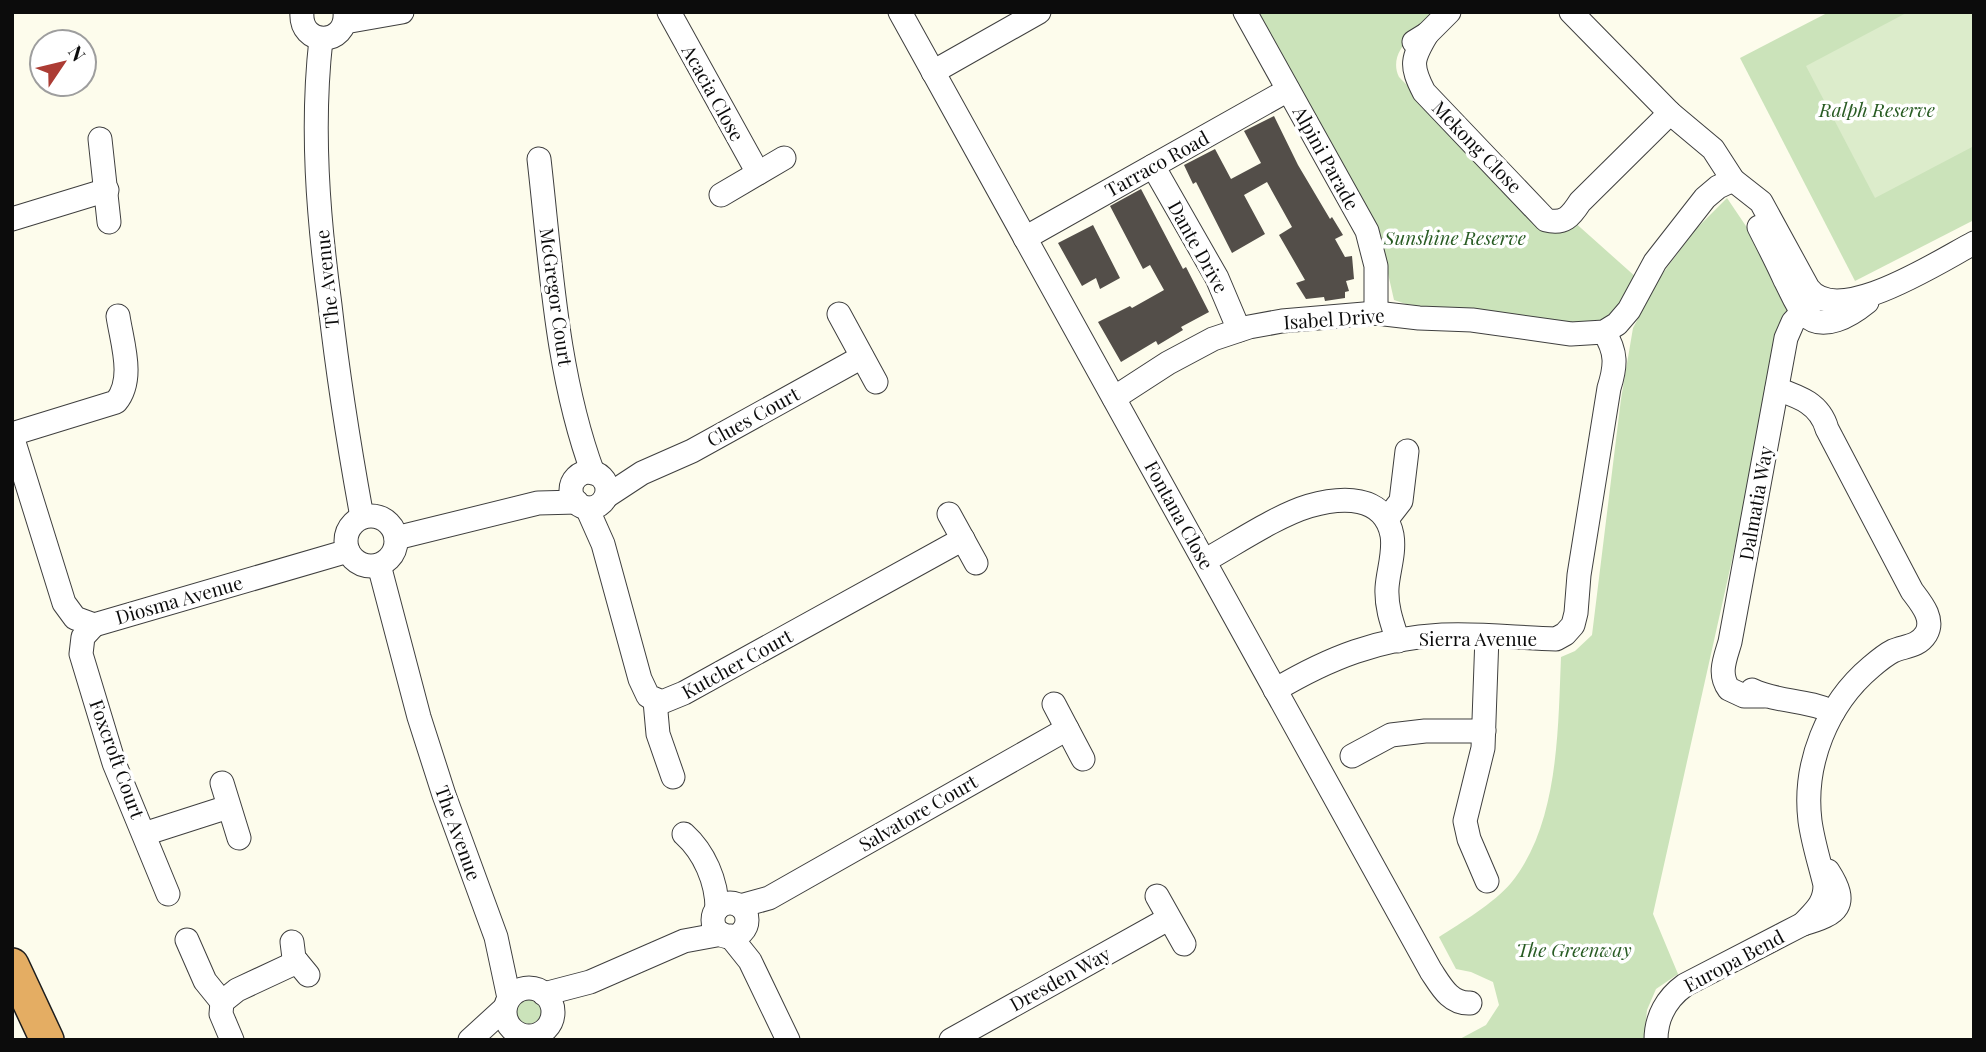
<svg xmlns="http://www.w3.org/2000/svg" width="1986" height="1052" viewBox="0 0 1986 1052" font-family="'Playfair Display',serif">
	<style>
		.green { fill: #cbe3ba }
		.pitch { fill: #dceccb }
		.building { fill: #534e49 }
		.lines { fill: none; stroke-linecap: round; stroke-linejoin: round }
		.minor-casing { stroke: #3f3f3f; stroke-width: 25 }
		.highway-casing { stroke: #1d1d1d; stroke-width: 36 }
		.minor { stroke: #fff; stroke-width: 23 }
		.highway { stroke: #e4ad63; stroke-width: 33 }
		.labels { text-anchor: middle; stroke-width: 7; stroke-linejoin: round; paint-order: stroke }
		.street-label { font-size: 19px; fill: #0c0c0c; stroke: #fff }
		.park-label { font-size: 19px; font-style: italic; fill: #295c24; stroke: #fff }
	</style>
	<rect width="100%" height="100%" fill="#fdfcec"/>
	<g class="green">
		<path d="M 1253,12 L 1438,12 C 1420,29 1386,50 1399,77 L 1539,220 L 1572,220 L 1637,278 L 1609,324 L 1555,323 L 1406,304 L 1394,300 L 1380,238 Z"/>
		<polygon points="1829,12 1974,12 1974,220 1855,281 1740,58"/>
		<path d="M 1727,198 L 1775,269 L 1791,310 L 1765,412 L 1653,914 L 1678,974 L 1656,989 L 1647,1010 L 1644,1040 L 1458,1040 L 1486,1025 L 1499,1005 L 1493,982 L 1471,972 L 1456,969 L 1439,937 C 1461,923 1494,903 1511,883 C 1559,824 1558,729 1561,657 L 1575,651 L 1592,635 L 1621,399 L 1633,328 L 1660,277 L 1695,230 Z"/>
		<circle cx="529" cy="1011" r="13"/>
	</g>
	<polygon class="pitch" points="1908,12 1974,12 1974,146 1875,198 1806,66"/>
	<g class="building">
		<polygon points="1274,116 1298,165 1330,219 1332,217 1343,235 1335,239 1345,257 1352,256 1354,279 1346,281 1349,291 1345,292 1345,298 1325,301 1324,297 1306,299 1296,283 1305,280 1279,235 1292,227 1267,182 1244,195 1265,234 1232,253 1196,182 1193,184 1184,165 1215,149 1231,179 1261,163 1244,131"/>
		<polygon points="1141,189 1183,269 1186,267 1209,312 1181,327 1183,330 1158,345 1156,341 1121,362 1098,322 1130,306 1132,308 1164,290 1150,265 1143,269 1110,206"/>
		<polygon points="1093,225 1120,278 1100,289 1096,278 1082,286 1058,243"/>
	</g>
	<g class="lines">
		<g class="minor-casing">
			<g id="minor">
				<path d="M 302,12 C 299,47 348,47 345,12"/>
				<polyline points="669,12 758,173"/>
				<path d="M 900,12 L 1431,971 C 1441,986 1450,1004 1470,1003"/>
				<polyline points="1245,12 1367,231 1376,266 1376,313"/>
				<path d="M 1571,12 L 1670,113 L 1713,149 L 1733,180 L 1761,202 L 1808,288 C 1837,329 1941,260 1974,243"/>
				<polyline points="345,22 402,12"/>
				<path d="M 1427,34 C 1412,59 1410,65 1424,92 L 1546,220 C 1564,225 1571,216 1580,202 L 1670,113"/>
				<path d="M 321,39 C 311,128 318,216 330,305 C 338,376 349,446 362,517"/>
				<polyline points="1414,42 1427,34 1449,12"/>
				<polyline points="933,72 1039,12"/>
				<polyline points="100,139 109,222"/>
				<path d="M 539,159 C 551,264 556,373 593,473"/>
				<polyline points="1153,166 1217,278 1239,330"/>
				<polyline points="721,195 784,158"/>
				<polyline points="12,219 107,190"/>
				<path d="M 1759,227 C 1768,245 1777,262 1785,280 C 1791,291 1796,305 1804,314 C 1823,333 1851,315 1867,302"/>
				<polyline points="1025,238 1288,90"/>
				<polyline points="839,314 876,382"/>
				<path d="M 1777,389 C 1800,397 1820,404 1827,429 L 1912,591 C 1921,603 1935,619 1926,634 C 1918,647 1904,646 1893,651 C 1885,655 1878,661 1871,667 C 1827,704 1803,764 1810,821 C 1813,843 1820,864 1825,885 C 1825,904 1815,911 1803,924"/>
				<polyline points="1114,398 1168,363 1213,339 1249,327 1282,321 1376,313 1419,318 1472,320 1571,334 1604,332 1617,324 1629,310 1655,262 1705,198 1718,187 1733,180"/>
				<path d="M 12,434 L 116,402 C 135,379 122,343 118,316"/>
				<polyline points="12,436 64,603 75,618 94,625 348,551"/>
				<circle cx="589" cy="490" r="18"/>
				<polyline points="607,496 642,473 692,451 862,357"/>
				<polyline points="587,508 603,544 640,679 648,696 662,702 684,693 963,539"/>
				<polyline points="949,514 976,563"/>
				<circle cx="371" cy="541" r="25"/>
				<polyline points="1387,519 1401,501 1407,451"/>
				<polyline points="396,538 538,503 577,502"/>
				<path d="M 1204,561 C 1235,544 1276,516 1309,506 C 1341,497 1384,494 1392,535 C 1395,553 1388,571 1387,588 C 1386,607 1392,623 1398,641"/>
				<polyline points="379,565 419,717 444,795 496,937 509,998"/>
				<polyline points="94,625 83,637 81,654 114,763 168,894"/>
				<polyline points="1487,636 1483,748 1465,821 1469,839 1487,881"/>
				<path d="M 1275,690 C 1329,658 1379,638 1442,635 C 1480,633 1518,638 1556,639 L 1565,634 L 1573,625 L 1576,613 L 1579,575 L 1609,388 C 1616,366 1617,352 1604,332"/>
				<path d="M 1752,690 C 1779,703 1806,699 1833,712"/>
				<path d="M 1764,696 L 1744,696 L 1729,689 C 1718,674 1725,659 1730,642 L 1786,338 L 1793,322 L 1816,297"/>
				<polyline points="655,701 658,734 673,777"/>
				<polyline points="1054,704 1083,759"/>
				<polyline points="1352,756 1391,735 1425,731 1484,731"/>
				<polyline points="222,783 239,838"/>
				<polyline points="144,834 228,807"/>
				<path d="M 684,834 C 704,852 717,881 717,909"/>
				<polyline points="1157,896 1184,944"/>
				<circle cx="730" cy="920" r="17"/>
				<polyline points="740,906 769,898 1067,729"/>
				<polyline points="730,936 750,961 788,1040"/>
				<polyline points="187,940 205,981 222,1002"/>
				<polyline points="292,942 294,958 308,975"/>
				<circle cx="529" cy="1012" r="24"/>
				<polyline points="544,994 590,982 684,941 722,934"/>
				<polyline points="232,1040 221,1014 222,1002 237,990 297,962"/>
				<polyline points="470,1040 505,1008"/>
				<polyline points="951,1040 1168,919"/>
				<path d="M 1656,1040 C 1656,1017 1667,998 1685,985 L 1803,924 C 1838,914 1850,905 1828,871"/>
			</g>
		</g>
		<g class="highway-casing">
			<polyline id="highway" points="12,965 47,1040"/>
		</g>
		<use href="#minor" class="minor"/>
		<use href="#highway" class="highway"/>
	</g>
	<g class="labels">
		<g class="street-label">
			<text transform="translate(713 93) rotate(61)" y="7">Acacia Close</text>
			<text transform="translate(1477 147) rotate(46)" y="7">Mekong Close</text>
			<text transform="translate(1326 158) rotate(61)" y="7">Alpini Parade</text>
			<text transform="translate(1157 164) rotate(-29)" y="7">Tarraco Road</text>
			<text transform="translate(1198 247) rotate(61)" y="7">Dante Drive</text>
			<text transform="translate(327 279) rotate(-96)" y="7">The Avenue</text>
			<text transform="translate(556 297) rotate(82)" y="7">McGregor Court</text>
			<text transform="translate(1334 319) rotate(-4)" y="7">Isabel Drive</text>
			<text transform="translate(753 417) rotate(-29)" y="7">Clues Court</text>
			<text transform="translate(1756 503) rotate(-80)" y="7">Dalmatia Way</text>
			<text transform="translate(1179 515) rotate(61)" y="7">Fontana Close</text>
			<text transform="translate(179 600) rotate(-16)" y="7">Diosma Avenue</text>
			<text x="1478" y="646">Sierra Avenue</text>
			<text transform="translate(737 664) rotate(-29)" y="7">Kutcher Court</text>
			<text transform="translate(117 759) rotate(70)" y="7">Foxcroft Court</text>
			<text transform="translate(918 813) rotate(-30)" y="7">Salvatore Court</text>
			<text transform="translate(458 833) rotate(70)" y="7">The Avenue</text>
			<text transform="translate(1734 961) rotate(-28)" y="7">Europa Bend</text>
			<text transform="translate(1060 979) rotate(-29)" y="7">Dresden Way</text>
		</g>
		<g class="park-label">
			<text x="1877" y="117">Ralph Reserve</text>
			<text x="1455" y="245">Sunshine Reserve</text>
			<text x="1574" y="957">The Greenway</text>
		</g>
	</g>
	<rect width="1986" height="1052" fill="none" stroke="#0c0c0c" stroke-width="28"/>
	<g transform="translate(63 63) rotate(55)"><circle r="33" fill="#ffffff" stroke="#9e9e9e" stroke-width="2"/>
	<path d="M0-5L12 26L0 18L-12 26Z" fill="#ac3c34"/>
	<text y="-10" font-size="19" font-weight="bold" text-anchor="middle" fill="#0c0c0c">N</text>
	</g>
</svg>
